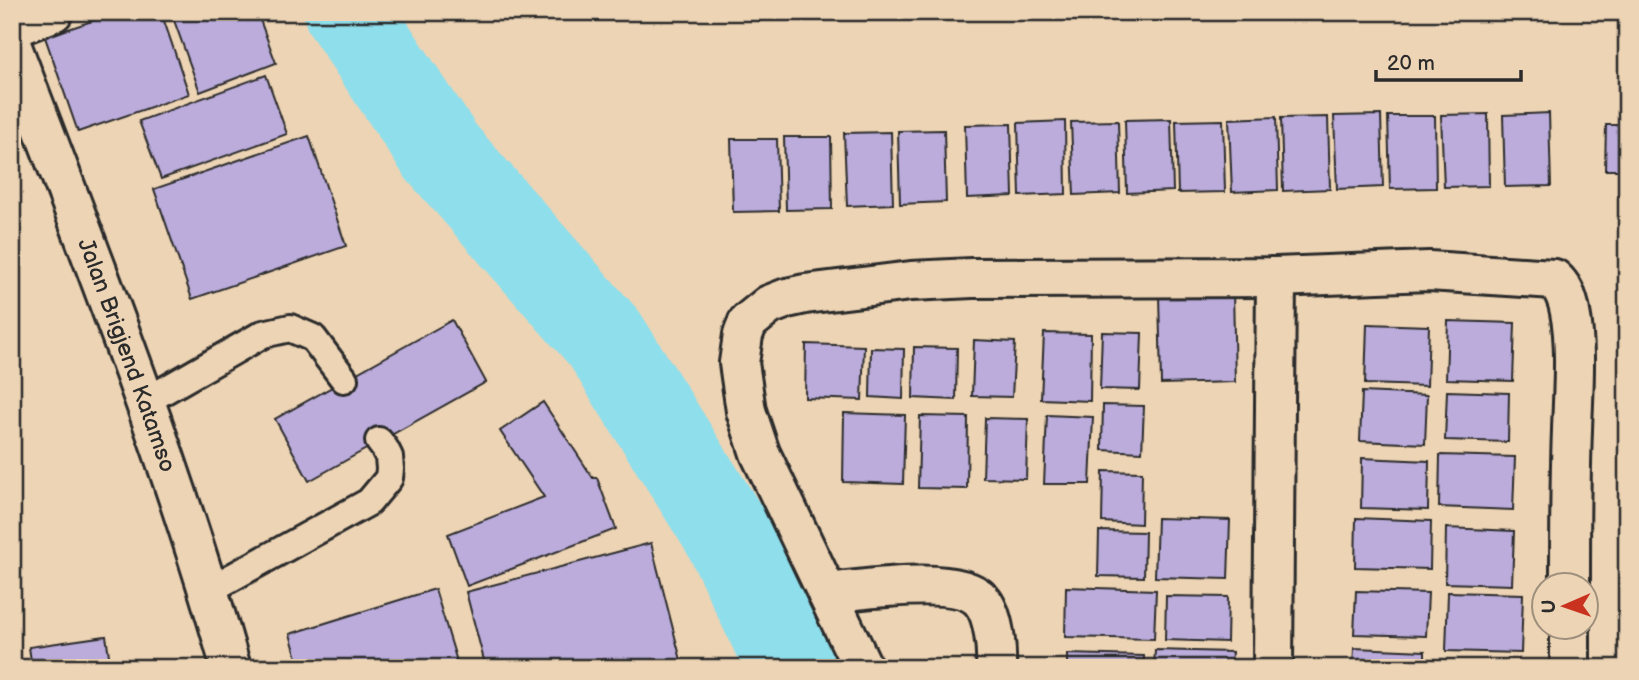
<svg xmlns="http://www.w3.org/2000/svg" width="1639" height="680" viewBox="0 0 1639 680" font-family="'Balsamiq Sans',sans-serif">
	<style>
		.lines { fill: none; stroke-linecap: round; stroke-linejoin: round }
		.river { stroke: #8fdeeb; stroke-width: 88 }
		.building { fill: #bbacdc; stroke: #2b2b2b; stroke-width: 2 }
		.lane-casing { stroke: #2b2b2b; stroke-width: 32 }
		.street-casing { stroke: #2b2b2b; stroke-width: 44 }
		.secondary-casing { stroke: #2b2b2b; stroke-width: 44 }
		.lane { stroke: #edd4b5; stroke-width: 26 }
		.street { stroke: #edd4b5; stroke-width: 38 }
		.secondary { stroke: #edd4b5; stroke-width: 38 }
		.labels { text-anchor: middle; stroke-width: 5; stroke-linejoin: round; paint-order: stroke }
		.street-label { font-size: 23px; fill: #2b2b2b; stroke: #edd4b5 }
	</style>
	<rect width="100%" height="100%" fill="#edd4b5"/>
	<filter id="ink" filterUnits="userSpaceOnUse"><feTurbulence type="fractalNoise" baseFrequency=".0143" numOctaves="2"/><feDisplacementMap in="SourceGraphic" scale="14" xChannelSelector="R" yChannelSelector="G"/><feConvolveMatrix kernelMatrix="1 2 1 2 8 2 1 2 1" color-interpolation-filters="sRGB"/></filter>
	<g filter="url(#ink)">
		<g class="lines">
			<polyline class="river" points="348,12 441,152 605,339 727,534 791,668"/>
		</g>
		<g class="building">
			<polygon points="118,12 161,12 189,94 78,132 45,37"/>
			<polygon points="171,12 257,12 276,63 200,92"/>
			<polygon points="266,75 287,134 161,179 139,121"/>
			<polygon points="1549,113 1551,186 1505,187 1503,115"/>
			<polygon points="1488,114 1489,186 1444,187 1441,115"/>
			<polygon points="1381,115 1383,187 1337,189 1334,116"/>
			<polygon points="1388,116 1435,116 1436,188 1390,189"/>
			<polygon points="1276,117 1278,190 1232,192 1229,119"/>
			<polygon points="1328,117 1330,189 1283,191 1281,118"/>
			<polygon points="1171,119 1173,191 1127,193 1125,120"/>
			<polygon points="1223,120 1225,192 1178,193 1176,121"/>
			<polygon points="1065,121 1066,194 1020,196 1018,123"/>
			<polygon points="1118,121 1120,193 1074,195 1071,122"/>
			<polygon points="1011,124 1013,196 967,198 965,125"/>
			<polygon points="1606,125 1627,125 1627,170 1605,170"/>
			<polygon points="944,130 946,202 900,204 898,131"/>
			<polygon points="891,132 893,204 847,206 844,133"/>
			<polygon points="309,136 346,246 192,299 154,189"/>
			<polygon points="784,137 831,137 832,209 786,210"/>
			<polygon points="731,139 777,139 779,211 733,212"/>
			<polygon points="1233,291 1235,382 1161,384 1159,294"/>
			<polygon points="452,320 486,382 309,481 275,419"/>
			<polygon points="1448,321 1515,323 1513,381 1446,379"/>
			<polygon points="1367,324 1429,326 1427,386 1365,384"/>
			<polygon points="1102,332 1142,333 1140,390 1100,389"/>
			<polygon points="1044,333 1091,334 1090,401 1041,399"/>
			<polygon points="974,340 1015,342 1012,397 972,396"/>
			<polygon points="806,344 864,346 862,400 805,398"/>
			<polygon points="914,347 957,348 956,400 913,398"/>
			<polygon points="871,348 904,349 903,399 870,397"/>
			<polygon points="1447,391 1509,393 1508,442 1445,440"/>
			<polygon points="1362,392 1427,395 1425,444 1360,441"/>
			<polygon points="543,402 593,478 597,478 616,529 467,586 448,534 544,497 500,431"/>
			<polygon points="1103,405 1144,406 1142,452 1102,450"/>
			<polygon points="844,413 905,415 903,484 843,482"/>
			<polygon points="1047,415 1093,417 1090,484 1044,484"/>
			<polygon points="920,416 968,417 967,489 918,488"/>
			<polygon points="985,418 1028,419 1026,479 983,478"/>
			<polygon points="1440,455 1515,457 1513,510 1439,507"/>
			<polygon points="1362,458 1429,461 1428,510 1361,508"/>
			<polygon points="1103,471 1142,472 1141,524 1102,522"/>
			<polygon points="1157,518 1230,520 1228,579 1155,577"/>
			<polygon points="1356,518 1431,521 1430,569 1355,567"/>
			<polygon points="1446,528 1514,531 1512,585 1445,583"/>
			<polygon points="1099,531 1145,532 1144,577 1098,576"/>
			<polygon points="651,543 683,668 486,668 466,592"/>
			<polygon points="1066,587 1156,590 1154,639 1065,637"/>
			<polygon points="435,589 459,668 300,668 290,634"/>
			<polygon points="1356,591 1428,593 1426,636 1354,634"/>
			<polygon points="1448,592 1523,594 1521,653 1446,651"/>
			<polygon points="1166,596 1228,597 1227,642 1165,640"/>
			<polygon points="106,636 111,668 32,668 29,647"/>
			<polygon points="1354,648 1425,651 1425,668 1353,668"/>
			<polygon points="1155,650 1232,652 1231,668 1154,668"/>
			<polygon points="1067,654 1144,656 1144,668 1067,668"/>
		</g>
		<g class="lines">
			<g class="lane-casing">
				<g id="lane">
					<polyline points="146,401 263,334 290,328 313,338 344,379"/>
					<polyline points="209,590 369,502 389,478 390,469 389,457 385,449 379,441"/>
				</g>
			</g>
			<g class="street-casing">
				<g id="street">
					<polyline points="12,28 53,12"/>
					<path d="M 827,593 C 861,590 958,574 981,600 C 994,614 997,649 996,668"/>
					<path d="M 863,668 L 760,453 L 746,411 L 739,363 L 743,335 L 748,322 L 769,305 L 787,298 L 805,294 L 911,281 L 972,278 L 1276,277 L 1429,271 L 1554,279 C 1563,287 1568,300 1570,312 C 1577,346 1573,394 1572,430 C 1570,482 1570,534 1570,586"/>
					<polyline points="1273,668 1276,277"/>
					<polyline points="1570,668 1570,628"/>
				</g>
			</g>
			<g class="secondary-casing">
				<g id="secondary">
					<path id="s1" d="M 12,47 C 90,252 171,456 231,668"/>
				</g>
			</g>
			<use href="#lane" class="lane"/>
			<use href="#street" class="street"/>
			<use href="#secondary" class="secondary"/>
		</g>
	</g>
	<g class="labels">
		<g class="street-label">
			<text dy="8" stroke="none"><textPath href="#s1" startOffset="329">Jalan Brigjend Katamso</textPath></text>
		</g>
	</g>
	<rect width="1639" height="680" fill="none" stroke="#edd4b5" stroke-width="42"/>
	<rect x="21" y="21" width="1597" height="638" fill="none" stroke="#2b2b2b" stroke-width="2.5" filter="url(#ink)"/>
	<g transform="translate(1565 606) rotate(268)"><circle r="33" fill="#edd4b5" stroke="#9f907e" stroke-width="2"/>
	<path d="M0-5L12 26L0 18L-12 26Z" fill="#c8321e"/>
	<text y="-10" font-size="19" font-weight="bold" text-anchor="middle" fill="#2b2b2b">U</text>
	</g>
	<path d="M1376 70v10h145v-10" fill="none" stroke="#2b2b2b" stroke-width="3.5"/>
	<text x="1387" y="70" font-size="21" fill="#2b2b2b" stroke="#edd4b5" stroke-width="5" paint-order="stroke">20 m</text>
</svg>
